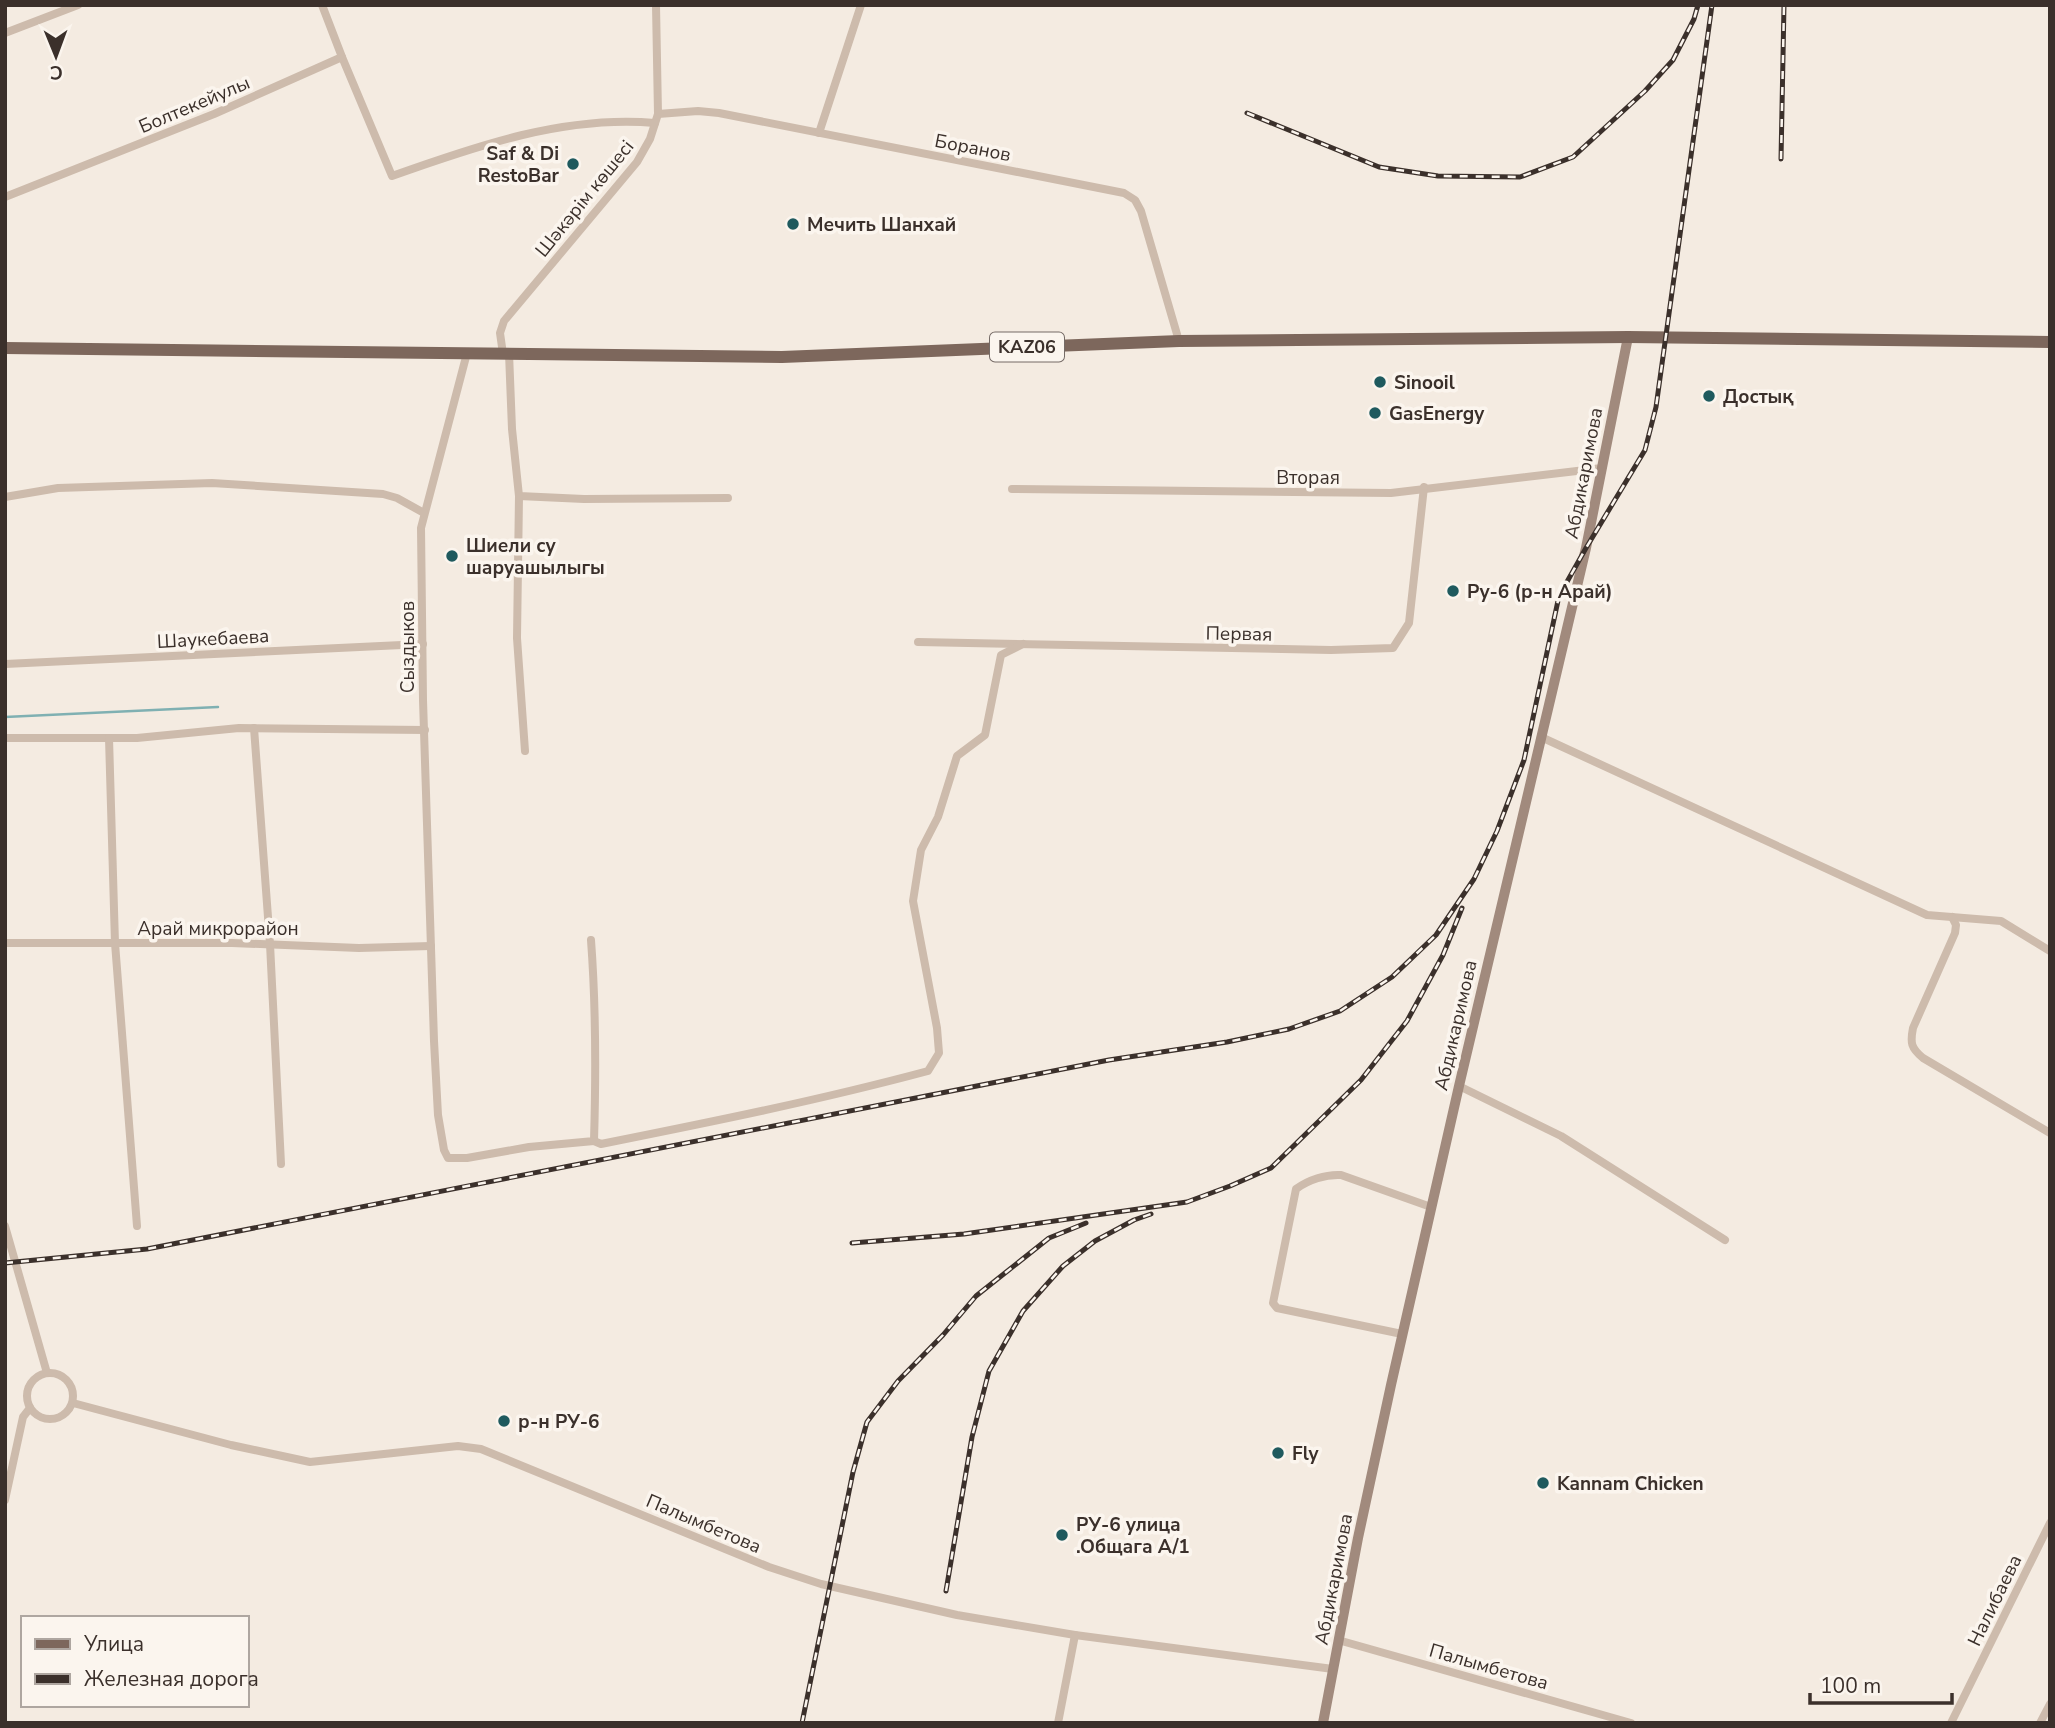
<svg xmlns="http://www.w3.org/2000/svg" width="2055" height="1728" viewBox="0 0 2055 1728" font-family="'Nunito Sans',sans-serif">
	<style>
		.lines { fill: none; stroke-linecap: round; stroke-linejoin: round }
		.stream { stroke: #7fb0b2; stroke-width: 2.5 }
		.street { stroke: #cdbbac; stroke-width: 8 }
		.secondary { stroke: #a18a7d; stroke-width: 10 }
		.primary { stroke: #7d675c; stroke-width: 12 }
		.rail-casing { stroke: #3b302b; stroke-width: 5 }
		.rail { stroke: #fbf5ee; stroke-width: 2.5; stroke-dasharray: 8; stroke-linecap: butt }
		.poi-dot { fill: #1f5a5e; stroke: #fbf5ee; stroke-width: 2.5 }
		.labels { text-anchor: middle; stroke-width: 7; stroke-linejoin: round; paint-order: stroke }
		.shield { fill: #fbf5ee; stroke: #756b66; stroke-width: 2 }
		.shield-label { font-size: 18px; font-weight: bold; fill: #3b302b }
		.street-label { font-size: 19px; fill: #3b302b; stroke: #fbf5ee }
		.poi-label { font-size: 19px; font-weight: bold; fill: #3b302b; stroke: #fbf5ee; text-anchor: start }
	</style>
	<rect width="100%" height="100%" fill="#f4ebe1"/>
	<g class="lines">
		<polyline class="stream" points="5,717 218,707"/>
		<g class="street">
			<polyline points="5,33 78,5"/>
			<path d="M 342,57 L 392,176 C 476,146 565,115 655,123"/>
			<polyline points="658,114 698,111 719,113 1124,193 1135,200 1141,211 1179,341"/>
			<polyline points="819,133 861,5"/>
			<polyline points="5,197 214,114 342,57 322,5"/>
			<path d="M 467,353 L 421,528 L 423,700 L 434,1041 L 438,1115 L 444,1150 L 448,1158 L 467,1158 L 529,1147 L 594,1141 C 596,1074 596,1007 591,940"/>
			<polyline points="509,353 512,429 519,496 584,499 728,498"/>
			<polyline points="503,354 500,333 504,321 637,162 650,139 658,114 656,5"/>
			<polyline points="1012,489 1391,493 1602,468"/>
			<polyline points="519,496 517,638 525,751"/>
			<polyline points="5,497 58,488 212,483 383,494 397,498 424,513"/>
			<polyline points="918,642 1331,650 1393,648 1409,623 1424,487"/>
			<polyline points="5,664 423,644"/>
			<polyline points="254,728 270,944 281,1164"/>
			<polyline points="1541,737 1927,915 2001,921 2050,951"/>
			<polyline points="5,738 137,738 239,728 425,730"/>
			<polyline points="109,738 115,943 137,1226"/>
			<path d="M 1952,917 L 1956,925 L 1955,933 L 1913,1028 C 1910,1043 1911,1048 1923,1058 L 2050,1133"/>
			<polyline points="5,943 232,943 359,948 431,946"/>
			<polyline points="1459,1086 1561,1136 1725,1240"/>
			<path d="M 594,1141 L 601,1144 C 711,1122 820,1100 928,1071 L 939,1053 L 937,1028 L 913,901 L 921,850 L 938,817 L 957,756 L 985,735 L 1001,655 L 1023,644"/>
			<polyline points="5,1226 47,1373"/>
			<path d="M 1402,1334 L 1277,1308 L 1273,1303 L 1296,1189 C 1308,1180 1326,1174 1341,1175 L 1431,1207"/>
			<circle cx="50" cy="1396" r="23"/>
			<polyline points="73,1403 231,1445 310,1462 458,1446 481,1449 769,1567 821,1584 957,1615 1075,1635 1333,1669"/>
			<polyline points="5,1500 23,1417 30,1408"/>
			<polyline points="1338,1640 1631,1723"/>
			<polyline points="1058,1723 1075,1635"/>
			<polyline points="1951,1723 2050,1523"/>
			<polyline points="2040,1723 2050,1704"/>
		</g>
		<polyline class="secondary" points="1323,1723 1358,1538 1391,1385 1459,1086 1586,548 1628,337"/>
		<polyline class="primary" points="5,348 782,357 1179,341 1628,337 2050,342"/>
		<g class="rail-casing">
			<g id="rail">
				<polyline points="1247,113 1379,167 1438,176 1520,177 1573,157 1645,91 1673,60 1694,19 1698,5"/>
				<polyline points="1781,159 1784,5"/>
				<polyline points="852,1243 964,1234 1187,1202 1230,1186 1271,1168 1361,1080 1407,1021 1443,955 1462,908"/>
				<polyline points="5,1263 147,1249 1109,1060 1227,1042 1289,1029 1340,1011 1392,977 1436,935 1474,879 1497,831 1524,760 1559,596 1586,548 1645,450 1656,407 1712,5"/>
				<polyline points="946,1591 972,1437 989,1371 1023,1311 1063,1266 1095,1241 1134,1220 1151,1214"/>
				<polyline points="802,1723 853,1472 867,1422 898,1381 943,1335 976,1296 1049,1238 1086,1223"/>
			</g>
		</g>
		<use href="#rail" class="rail"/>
	</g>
	<g class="poi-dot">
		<circle cx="573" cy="164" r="7"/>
		<circle cx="793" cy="224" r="7"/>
		<circle cx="1380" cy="382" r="7"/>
		<circle cx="1709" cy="396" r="7"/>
		<circle cx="1375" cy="413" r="7"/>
		<circle cx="452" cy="556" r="7"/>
		<circle cx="1453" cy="591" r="7"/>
		<circle cx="504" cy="1421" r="7"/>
		<circle cx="1278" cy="1453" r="7"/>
		<circle cx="1543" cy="1483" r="7"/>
		<circle cx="1062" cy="1535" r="7"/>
	</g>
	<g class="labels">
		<rect class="shield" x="990" y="332.5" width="74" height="29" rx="5"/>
		<g class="shield-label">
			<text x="1027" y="353">KАZ06</text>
		</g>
		<g class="street-label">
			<text transform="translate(194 104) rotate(-23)" y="7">Болтекейулы</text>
			<text transform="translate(973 147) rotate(11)" y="7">Боранов</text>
			<text transform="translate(584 198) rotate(-51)" y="7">Шәкәрім көшесі</text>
			<text transform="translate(1583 473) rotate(-79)" y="7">Абдикаримова</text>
			<text x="1308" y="484">Вторая</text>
			<text transform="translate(1239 633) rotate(1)" y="7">Первая</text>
			<text transform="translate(213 638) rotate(-3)" y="7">Шаукебаева</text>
			<text transform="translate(407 647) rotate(-90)" y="7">Сыздыков</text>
			<text x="218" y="935">Арай микрорайон</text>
			<text transform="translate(1455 1025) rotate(-77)" y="7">Абдикаримова</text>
			<text transform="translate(704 1523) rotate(23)" y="7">Палымбетова</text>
			<text transform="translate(1333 1579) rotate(-79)" y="7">Абдикаримова</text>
			<text transform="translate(1994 1600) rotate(-64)" y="7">Налибаева</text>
			<text transform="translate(1489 1666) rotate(16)" y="7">Палымбетова</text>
		</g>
		<g class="poi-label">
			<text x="559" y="160" text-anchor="end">Saf &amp; Di<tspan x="559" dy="22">RestoBar</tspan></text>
			<text x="807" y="231">Мечить Шанхай</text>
			<text x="1394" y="389">Sinooil</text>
			<text x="1723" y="403">Достық</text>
			<text x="1389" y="420">GasEnergy</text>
			<text x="466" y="552">Шиели су<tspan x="466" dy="22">шаруашылыгы</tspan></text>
			<text x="1467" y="598">Ру-6 (р-н Арай)</text>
			<text x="518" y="1428">р-н РУ-6</text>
			<text x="1292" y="1460">Fly</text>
			<text x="1557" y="1490">Kannam Chicken</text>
			<text x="1076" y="1531">РУ-6 улица<tspan x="1076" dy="22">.Общага А/1</tspan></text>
		</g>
	</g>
	<rect width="2055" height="1728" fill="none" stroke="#3b302b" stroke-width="14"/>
	<rect x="21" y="1616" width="228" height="91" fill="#fbf5ee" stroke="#aea6a0" stroke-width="2"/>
	<rect x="35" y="1639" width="35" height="10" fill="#7d675c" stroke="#aea6a0" stroke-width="2"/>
	<text x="84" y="1651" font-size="21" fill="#3b302b">Улица</text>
	<rect x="35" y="1674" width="35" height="10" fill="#3b302b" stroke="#aea6a0" stroke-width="2"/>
	<text x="84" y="1686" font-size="21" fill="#3b302b">Железная дорога</text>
	<g transform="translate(56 56) rotate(179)" stroke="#fbf5ee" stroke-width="5" paint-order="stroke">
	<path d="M0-5L12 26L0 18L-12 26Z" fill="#3b302b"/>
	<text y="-10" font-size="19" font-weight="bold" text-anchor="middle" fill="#3b302b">С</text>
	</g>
	<path d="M1810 1693v10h142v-10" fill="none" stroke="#3b302b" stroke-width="3.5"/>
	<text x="1820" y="1693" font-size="21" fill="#3b302b" stroke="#fbf5ee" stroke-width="5" paint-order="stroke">100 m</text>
</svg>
